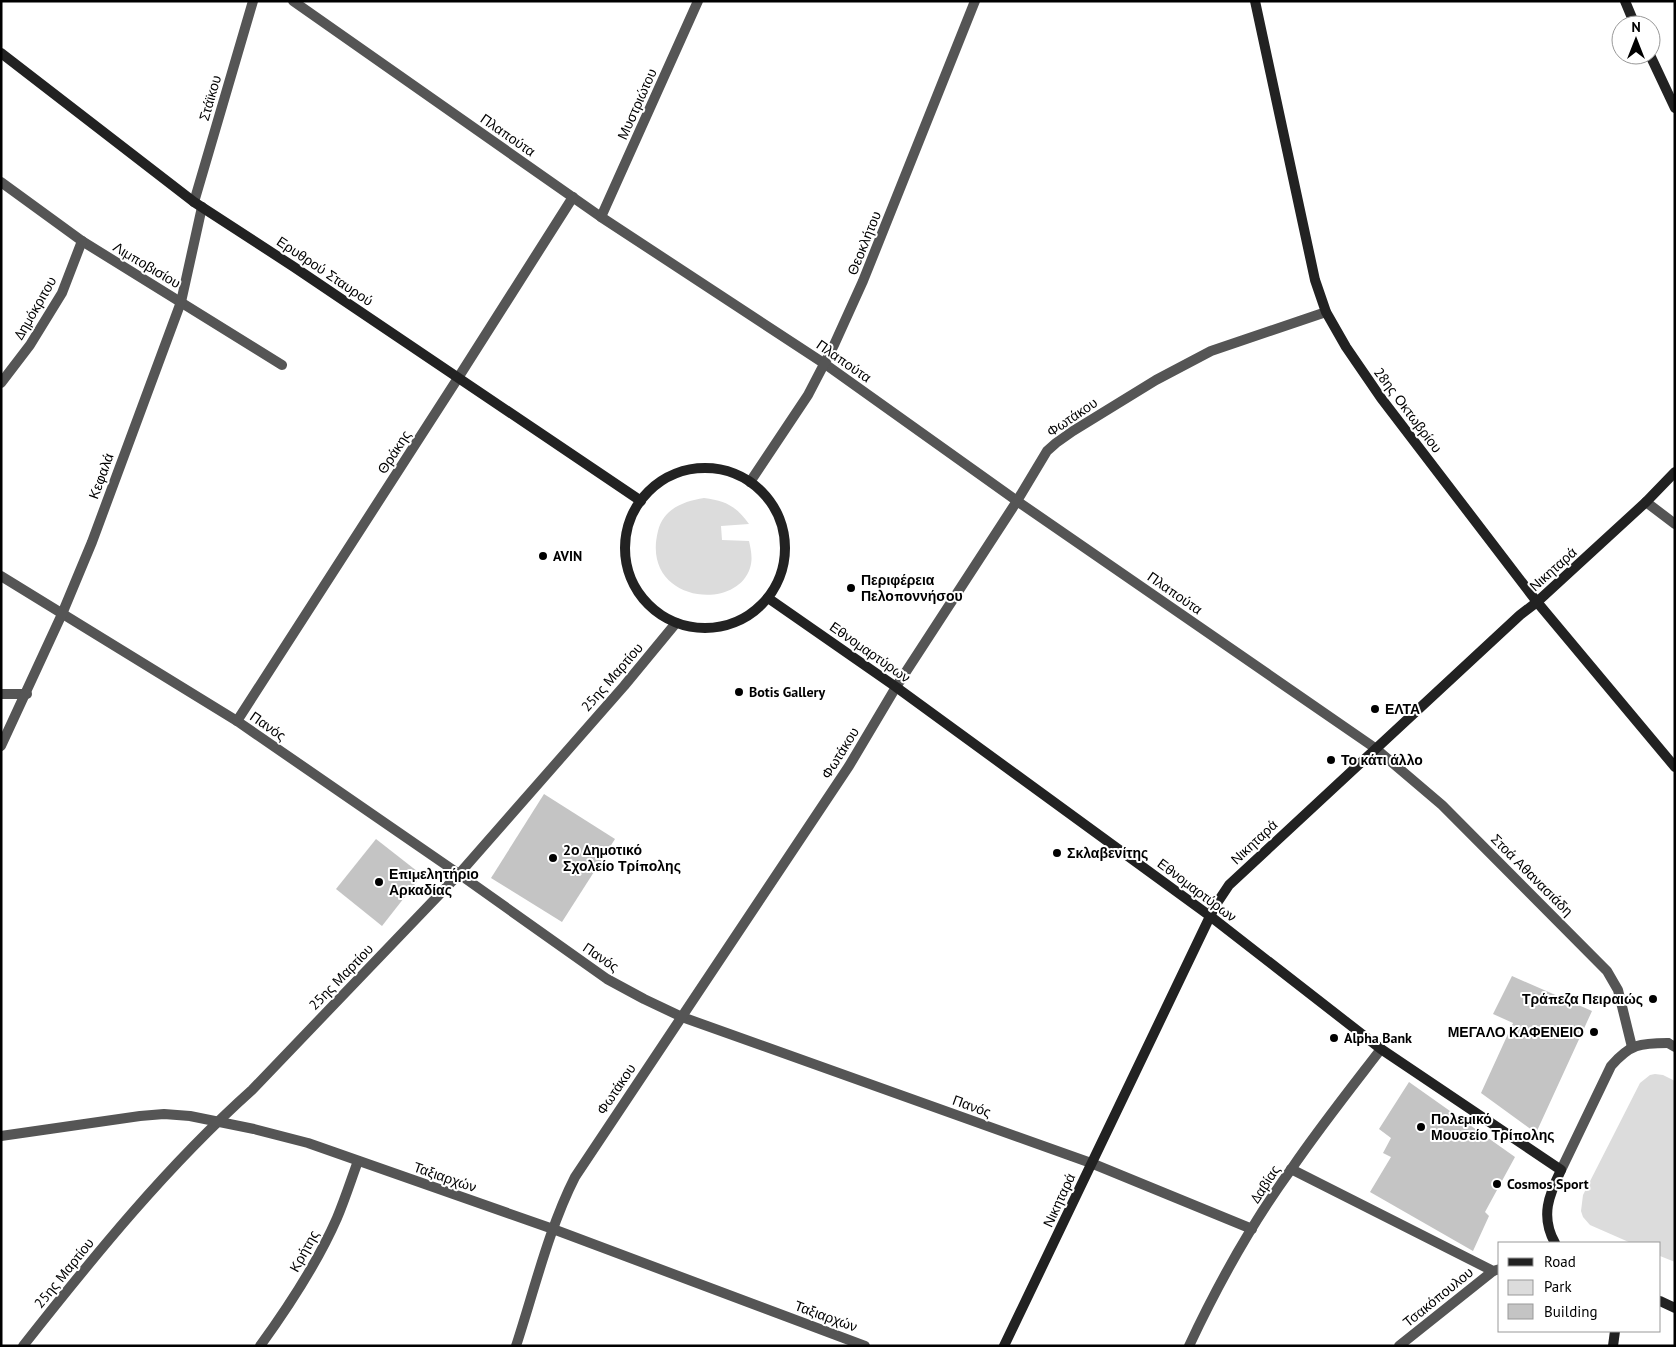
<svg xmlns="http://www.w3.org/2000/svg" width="1676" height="1347" viewBox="0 0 1676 1347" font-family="'PT Sans',sans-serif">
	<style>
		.green { fill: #dcdcdc }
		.building { fill: #c4c4c4 }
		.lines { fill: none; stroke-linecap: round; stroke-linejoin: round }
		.service { stroke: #555; stroke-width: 10 }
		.pedestrian { stroke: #555; stroke-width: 10 }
		.minor { stroke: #555; stroke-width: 10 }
		.tertiary { stroke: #555; stroke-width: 10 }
		.secondary { stroke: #222; stroke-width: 10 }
		.poi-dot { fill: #000; stroke: #fff; stroke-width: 2 }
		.labels { text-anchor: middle; stroke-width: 4; stroke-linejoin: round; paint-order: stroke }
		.street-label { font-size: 14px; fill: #000; stroke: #fff }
		.poi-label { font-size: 14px; font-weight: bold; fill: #000; stroke: #fff; text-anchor: start }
	</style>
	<rect width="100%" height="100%" fill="#fff"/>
	<g class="green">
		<path d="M 704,498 C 726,501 736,506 749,524 L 721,526 L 722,540 L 749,541 C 751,550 753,559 750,568 C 736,613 640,602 658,531 C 663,509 684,501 704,498 Z"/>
		<polygon points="1655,1074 1663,1075 1675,1081 1675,1262 1660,1256 1660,1243 1631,1243 1590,1225 1583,1217 1581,1211 1583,1195 1640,1083 1650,1075"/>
	</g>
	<g class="building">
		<polygon points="544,794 615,839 562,922 491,878"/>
		<polygon points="376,839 422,875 382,926 336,889"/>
		<polygon points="1512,976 1592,1011 1536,1133 1481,1093 1513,1023 1493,1014"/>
		<polygon points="1409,1082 1515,1157 1485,1212 1489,1216 1473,1251 1370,1192 1391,1157 1383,1153 1391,1138 1379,1129"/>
	</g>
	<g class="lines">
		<path class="service" d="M 1561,1170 L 1611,1066 C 1630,1044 1640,1043 1668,1043"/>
		<g class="pedestrian">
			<polyline points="1646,502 1675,524"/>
			<polyline points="1375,748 1442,805 1607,971 1618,990 1632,1047"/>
			<polyline points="1668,1043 1675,1047"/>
			<polyline points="1091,1163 1252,1229"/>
			<polyline points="1291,1169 1493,1271 1500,1269"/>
			<path d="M 1189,1346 C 1218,1284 1252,1223 1292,1168 C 1320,1127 1351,1088 1381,1049"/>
			<polyline points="1399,1346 1493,1271"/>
		</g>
		<g class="minor">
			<polyline points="293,1 601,217 825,364 1017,501 1375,748"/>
			<polyline points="1,182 82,241 282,365"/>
			<polyline points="194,202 253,1"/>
			<polyline points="601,217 698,1"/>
			<polyline points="1,383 30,345 62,293 82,241"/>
			<polyline points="750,482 808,395 834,345 863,281 975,1"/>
			<polyline points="1,576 237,721 459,874 607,979 644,999 682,1017 1091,1163"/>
			<polyline points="1,694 27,694"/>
			<polyline points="237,721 458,378 573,197"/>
			<polyline points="1,746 62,614 92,542 181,302 202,207"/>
			<path d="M 23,1346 C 94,1256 167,1166 252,1090 L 459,874 L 624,686 L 676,623"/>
			<path d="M 260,1346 C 289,1306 317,1264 337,1218 C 345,1199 351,1180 358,1161"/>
			<path d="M 516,1346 C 534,1291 549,1228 575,1177 L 849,766 L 896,687 L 1017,501 L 1047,451 L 1056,443 L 1073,431 L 1156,380 L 1211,351 L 1326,312"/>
		</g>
		<polyline class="tertiary" points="1,1136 140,1116 164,1114 190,1116 254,1129 308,1143 553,1229 865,1346"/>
		<g class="secondary">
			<polyline points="1255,1 1315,280 1326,312 1346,347 1381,398 1537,602 1675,767"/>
			<polyline points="1625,1 1635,25"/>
			<polyline points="1,53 194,202 294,267 641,501"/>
			<polyline points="1650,55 1675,108"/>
			<circle cx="705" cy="548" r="80"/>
			<path d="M 768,598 L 896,687 L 1210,916 L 1381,1049 L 1561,1170 C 1549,1195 1540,1216 1555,1243"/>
			<polyline points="1660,1301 1675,1308"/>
			<polyline points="1004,1346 1215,906 1229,885 1520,615 1537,602 1646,502 1675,472"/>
			<polyline points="1613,1346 1615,1331"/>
		</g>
	</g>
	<g class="poi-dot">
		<circle cx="543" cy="556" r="5"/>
		<circle cx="851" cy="588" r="5"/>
		<circle cx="739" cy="692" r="5"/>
		<circle cx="1375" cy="709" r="5"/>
		<circle cx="1331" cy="760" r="5"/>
		<circle cx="1057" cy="853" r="5"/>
		<circle cx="553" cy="858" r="5"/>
		<circle cx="379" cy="882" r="5"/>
		<circle cx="1653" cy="999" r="5"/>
		<circle cx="1594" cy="1032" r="5"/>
		<circle cx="1334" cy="1038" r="5"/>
		<circle cx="1421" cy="1127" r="5"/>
		<circle cx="1497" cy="1184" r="5"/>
	</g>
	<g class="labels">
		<g class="street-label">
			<text transform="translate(210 98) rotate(-74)" y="5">Στάϊκου</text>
			<text transform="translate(637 104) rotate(-66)" y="5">Μυστριώτου</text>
			<text transform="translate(508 135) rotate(35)" y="5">Πλαπούτα</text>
			<text transform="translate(864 243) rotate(-68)" y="5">Θεοκλήτου</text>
			<text transform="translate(147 265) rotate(31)" y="5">Λιμποβισίου</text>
			<text transform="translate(325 271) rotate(34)" y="5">Ερυθρού Σταυρού</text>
			<text transform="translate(35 308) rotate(-60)" y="5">Δημόκριτου</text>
			<text transform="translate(844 361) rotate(35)" y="5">Πλαπούτα</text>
			<text transform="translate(1408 410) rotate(53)" y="5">28ης Οκτωβρίου</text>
			<text transform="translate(1072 417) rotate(-34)" y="5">Φωτάκου</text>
			<text transform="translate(394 452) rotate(-57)" y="5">Θράκης</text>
			<text transform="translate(101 476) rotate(-70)" y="5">Κεφαλά</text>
			<text transform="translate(1553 569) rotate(-42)" y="5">Νικηταρά</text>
			<text transform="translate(1175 593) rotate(35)" y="5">Πλαπούτα</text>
			<text transform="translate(870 652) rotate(35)" y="5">Εθνομαρτύρων</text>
			<text transform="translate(612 677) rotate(-49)" y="5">25ης Μαρτίου</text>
			<text transform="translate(268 726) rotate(35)" y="5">Πανός</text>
			<text transform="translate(840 753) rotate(-58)" y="5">Φωτάκου</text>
			<text transform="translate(1254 842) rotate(-43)" y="5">Νικηταρά</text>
			<text transform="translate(1532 875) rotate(45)" y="5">Στοά Αθανασιάδη</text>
			<text transform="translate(1197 890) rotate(37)" y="5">Εθνομαρτύρων</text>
			<text transform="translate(601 957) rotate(34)" y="5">Πανός</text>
			<text transform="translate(341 977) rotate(-46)" y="5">25ης Μαρτίου</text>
			<text transform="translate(616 1089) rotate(-56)" y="5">Φωτάκου</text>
			<text transform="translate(972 1106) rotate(20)" y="5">Πανός</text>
			<text transform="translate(445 1177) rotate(19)" y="5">Ταξιαρχών</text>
			<text transform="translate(1265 1184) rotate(-57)" y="5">Δαβίας</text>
			<text transform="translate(1059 1200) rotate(-65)" y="5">Νικηταρά</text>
			<text transform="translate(304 1251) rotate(-61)" y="5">Κρήτης</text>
			<text transform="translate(64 1273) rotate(-51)" y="5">25ης Μαρτίου</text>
			<text transform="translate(1438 1297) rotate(-39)" y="5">Τσακόπουλου</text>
			<text transform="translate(826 1316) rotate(20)" y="5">Ταξιαρχών</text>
		</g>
		<g class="poi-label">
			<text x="553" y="561">AVIN</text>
			<text x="861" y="585">Περιφέρεια<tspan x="861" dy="16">Πελοποννήσου</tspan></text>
			<text x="749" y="697">Botis Gallery</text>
			<text x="1385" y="714">ΕΛΤΑ</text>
			<text x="1341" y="765">Το κάτι άλλο</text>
			<text x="563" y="855">2ο Δημοτικό<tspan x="563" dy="16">Σχολείο Τρίπολης</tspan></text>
			<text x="1067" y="858">Σκλαβενίτης</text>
			<text x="389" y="879">Επιμελητήριο<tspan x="389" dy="16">Αρκαδίας</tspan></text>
			<text x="1643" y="1004" text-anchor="end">Τράπεζα Πειραιώς</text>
			<text x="1584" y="1037" text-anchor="end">ΜΕΓΑΛΟ ΚΑΦΕΝΕΙΟ</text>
			<text x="1344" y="1043">Alpha Bank</text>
			<text x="1431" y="1124">Πολεμικό<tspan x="1431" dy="16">Μουσείο Τρίπολης</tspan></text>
			<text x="1507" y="1189">Cosmos Sport</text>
		</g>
	</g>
	<rect width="1676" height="1347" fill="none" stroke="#000000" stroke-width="5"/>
	<rect x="1498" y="1242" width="162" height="90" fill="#ffffff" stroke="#999999"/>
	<rect x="1508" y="1258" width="25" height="8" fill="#222222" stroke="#999999"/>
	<text x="1544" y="1267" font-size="15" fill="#000000">Road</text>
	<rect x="1508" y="1280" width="25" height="15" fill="#dcdcdc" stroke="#999999"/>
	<text x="1544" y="1292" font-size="15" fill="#000000">Park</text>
	<rect x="1508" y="1304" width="25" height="15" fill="#c4c4c4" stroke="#999999"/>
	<text x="1544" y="1317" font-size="15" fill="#000000">Building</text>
	<g transform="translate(1636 40)"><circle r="24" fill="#ffffff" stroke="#999999"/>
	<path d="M0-4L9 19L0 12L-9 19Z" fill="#000000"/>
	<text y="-8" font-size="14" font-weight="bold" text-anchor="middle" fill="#000000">N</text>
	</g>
</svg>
